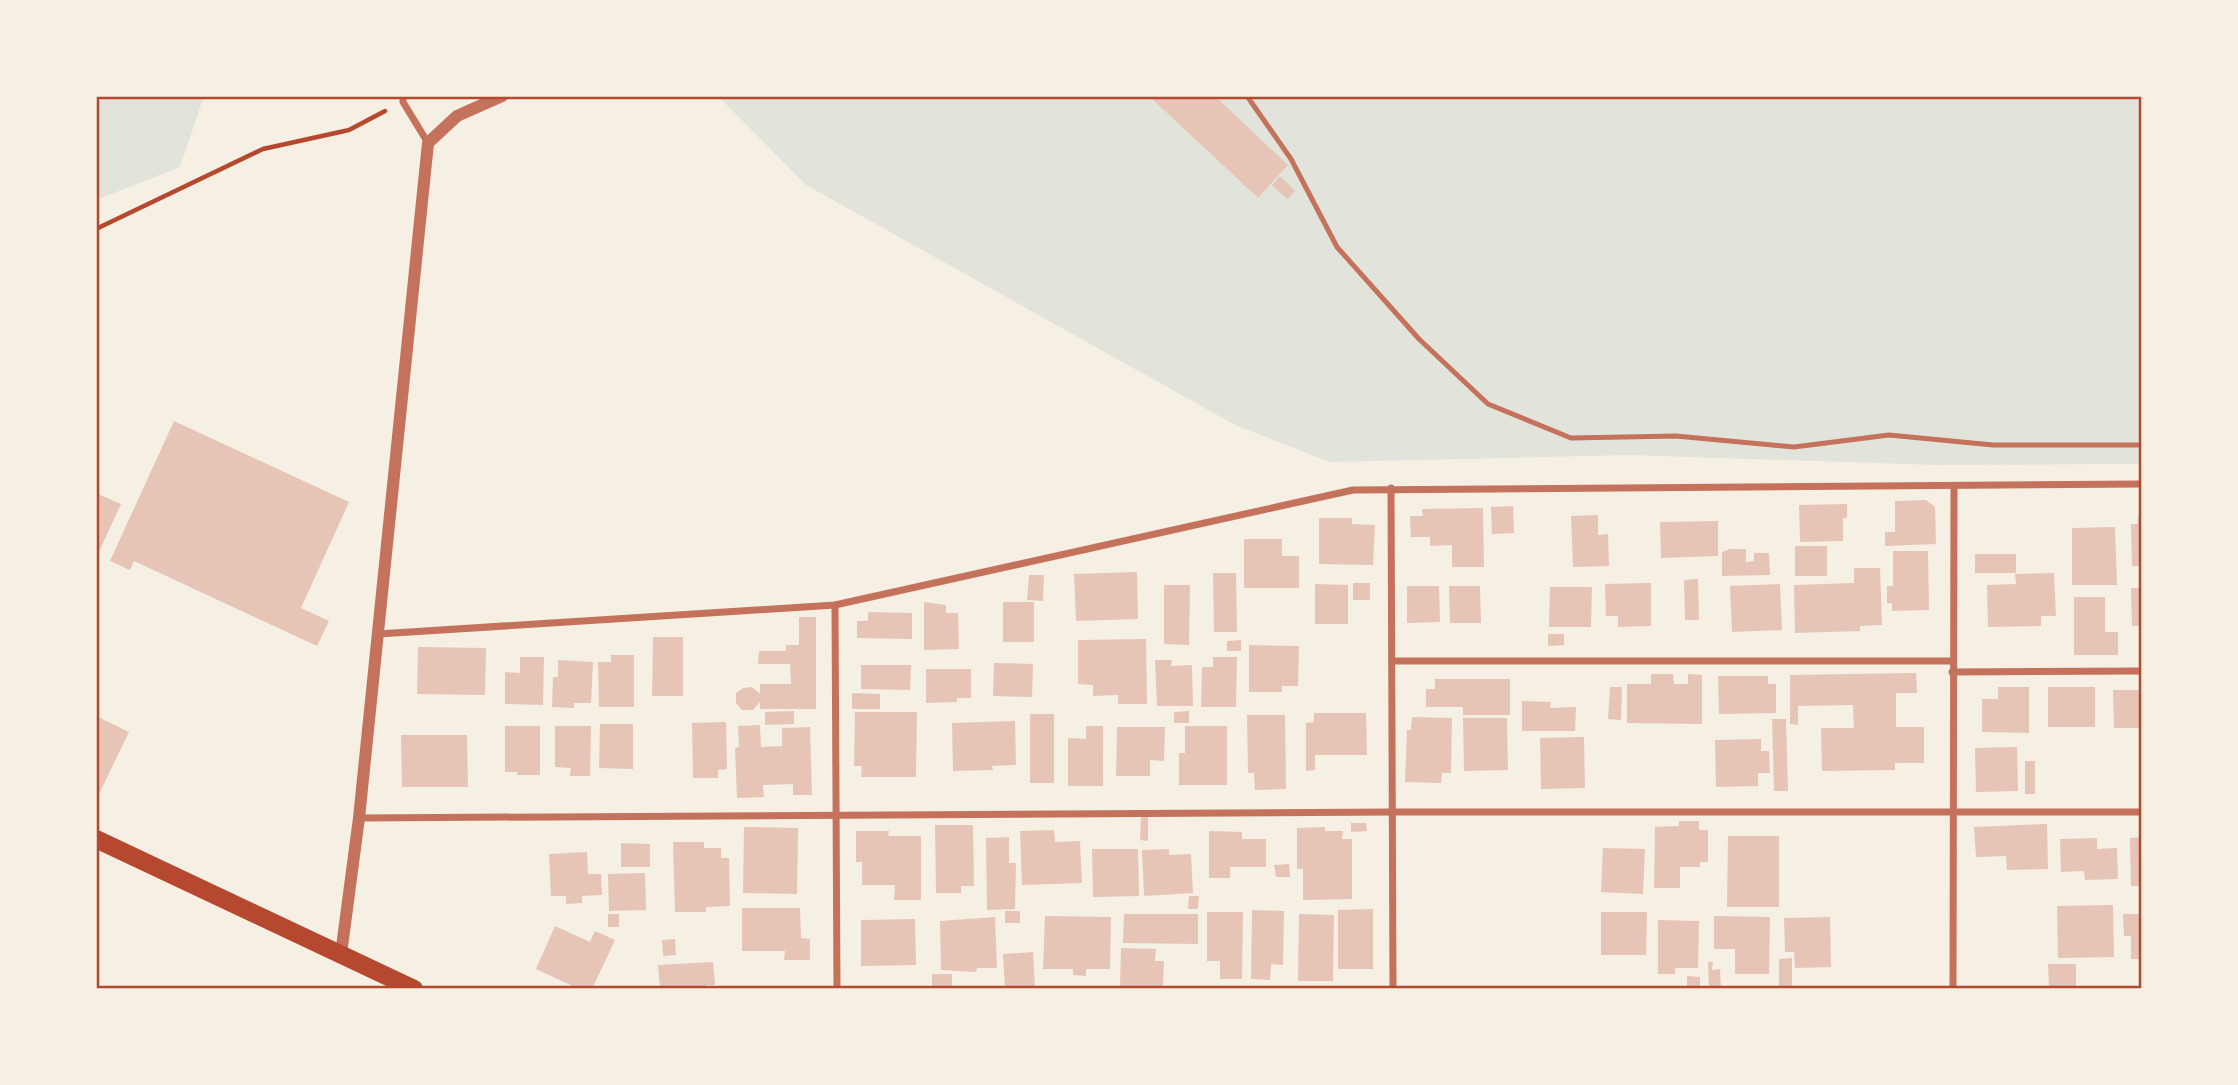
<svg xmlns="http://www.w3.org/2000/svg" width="2238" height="1085" viewBox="0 0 2238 1085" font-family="Montserrat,sans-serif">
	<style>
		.green { fill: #e2e4dc }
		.building { fill: #e6c5b7 }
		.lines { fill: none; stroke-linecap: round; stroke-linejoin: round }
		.path { stroke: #b5482f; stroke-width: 4.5 }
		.service { stroke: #c5725c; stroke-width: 5 }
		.minor { stroke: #c5725c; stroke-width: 7 }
		.tertiary { stroke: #c5725c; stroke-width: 12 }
		.primary { stroke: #b5482f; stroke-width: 18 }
		.neatline { fill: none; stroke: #b5482f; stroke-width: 2.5 }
	</style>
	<rect width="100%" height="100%" fill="#f6efe4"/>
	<g class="green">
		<polygon points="96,96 204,96 180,167 96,200"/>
		<polygon points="718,96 2142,96 2142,464 1936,465 1629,455 1330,462 1237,426 806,185"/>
	</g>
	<g class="building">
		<polygon points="1149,96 1215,96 1288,165 1258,198"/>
		<polygon points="1280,176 1295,191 1287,199 1272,185"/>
		<polygon points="174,421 349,502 301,608 329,621 317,646 134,561 130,570 110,561"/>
		<polygon points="96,493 121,504 96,558"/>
		<polygon points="1926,500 1935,507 1936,544 1885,546 1885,532 1895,532 1895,501"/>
		<polygon points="1847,504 1847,518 1843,518 1843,541 1800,542 1799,505"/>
		<polygon points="1513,506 1514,533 1492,534 1491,507"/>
		<polygon points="1483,508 1484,567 1452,567 1452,545 1430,546 1430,537 1411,537 1410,516 1423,516 1422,509"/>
		<polygon points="1598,515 1598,535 1608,534 1609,566 1573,567 1571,516"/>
		<polygon points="2138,516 2142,516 2142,566 2132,566 2131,524 2138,524"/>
		<polygon points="1319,518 1352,518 1352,524 1375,525 1373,565 1319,564"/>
		<polygon points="1718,521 1718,556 1661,558 1660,522"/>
		<polygon points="2115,527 2117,585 2072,585 2072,528"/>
		<polygon points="1244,539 1282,539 1282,556 1299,556 1299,588 1244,588"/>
		<rect x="1795" y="546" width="32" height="30"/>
		<polygon points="1730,549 1746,549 1746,562 1754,561 1754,553 1769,553 1770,575 1722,576 1722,552"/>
		<polygon points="1893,551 1928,551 1929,610 1892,611 1892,603 1887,603 1887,586 1893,586"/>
		<rect x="1975" y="554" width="41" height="19"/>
		<polygon points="1854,568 1880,568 1882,625 1860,626 1860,631 1795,633 1794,585 1854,583"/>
		<polygon points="1137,572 1138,619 1076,621 1074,574"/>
		<polygon points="1213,573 1236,573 1237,632 1214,632"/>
		<polygon points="2054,573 2056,616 2041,616 2041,626 1988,627 1987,585 2016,584 2015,574"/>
		<polygon points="1029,575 1044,575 1043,601 1027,600"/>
		<polygon points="1698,579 1699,620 1685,620 1684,580"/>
		<rect x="1353" y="583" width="17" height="17"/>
		<polygon points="1651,583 1651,626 1618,627 1618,616 1606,616 1605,584"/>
		<polygon points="1315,584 1348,585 1348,624 1315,624"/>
		<polygon points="1780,584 1782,630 1732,632 1730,586"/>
		<polygon points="1164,585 1190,585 1189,645 1164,644"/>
		<polygon points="1407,586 1439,586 1440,622 1407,623"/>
		<polygon points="1449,586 1480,586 1481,623 1450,623"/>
		<polygon points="1550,587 1592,587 1591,627 1549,627"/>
		<polygon points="2131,588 2142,588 2142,626 2132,626"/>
		<polygon points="2074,597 2105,597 2105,632 2118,632 2118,655 2074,655"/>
		<polygon points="924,602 946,605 946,613 958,613 959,649 924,650"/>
		<rect x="1003" y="602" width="31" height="40"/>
		<polygon points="868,612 912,613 912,639 857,638 857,621 868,621"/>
		<polygon points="799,617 816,617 816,709 760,709 760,702 753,710 742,710 736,703 736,693 743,688 752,687 760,694 760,684 791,684 790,664 758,664 759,651 786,651 786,645 799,645"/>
		<polygon points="1548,634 1564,634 1564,645 1548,646"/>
		<polygon points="653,637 683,637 683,696 652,696"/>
		<polygon points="1146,639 1147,704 1118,704 1118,695 1093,696 1093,685 1078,684 1078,640"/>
		<polygon points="1241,640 1241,651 1227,651 1227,641"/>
		<polygon points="1249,645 1299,646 1298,686 1282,686 1282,692 1249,692"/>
		<polygon points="418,647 486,648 485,695 417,694"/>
		<polygon points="611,655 634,655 634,707 599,707 598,662 611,662"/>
		<polygon points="520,657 544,657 543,705 505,704 505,672 520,673"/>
		<polygon points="1213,657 1237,657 1236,707 1201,707 1202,667 1213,667"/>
		<polygon points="558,660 593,662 591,703 574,703 574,708 552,707 553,677 558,677"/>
		<polygon points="1155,660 1172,660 1171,666 1192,665 1193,706 1157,706"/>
		<polygon points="994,663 1033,664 1032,697 993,696"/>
		<polygon points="861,665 911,665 910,690 861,689"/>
		<polygon points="926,669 971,669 971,698 957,698 957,702 926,703"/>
		<polygon points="1916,673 1917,693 1896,693 1896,727 1924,727 1924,763 1895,763 1895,770 1822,771 1821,728 1854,728 1853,705 1798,706 1798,725 1790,724 1790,675"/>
		<polygon points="1651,674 1673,674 1674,684 1688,684 1688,674 1702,675 1702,724 1627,723 1627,684 1651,684"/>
		<polygon points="1718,676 1768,676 1768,684 1776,684 1776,713 1719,714"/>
		<polygon points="1435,679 1510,679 1510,715 1463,715 1463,707 1426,707 1426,689 1435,689"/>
		<polygon points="1610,687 1622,687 1621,720 1608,719"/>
		<polygon points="1998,687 2029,687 2029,733 1982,732 1982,699 1998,699"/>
		<rect x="2048" y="687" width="47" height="40"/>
		<polygon points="2113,690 2142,690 2142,728 2114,728"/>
		<polygon points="852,693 880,694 880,709 852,709"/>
		<polygon points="1522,701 1551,702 1550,708 1576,707 1575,731 1522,731"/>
		<polygon points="794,711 794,724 765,725 765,712"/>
		<polygon points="1189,711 1189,723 1174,723 1174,712"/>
		<polygon points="855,712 917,712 916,777 861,777 862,766 854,766"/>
		<polygon points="1314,713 1366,713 1367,755 1315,755 1315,770 1306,771 1306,723 1314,722"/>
		<rect x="1030" y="714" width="24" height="69"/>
		<polygon points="1247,715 1285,715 1286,789 1255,790 1254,773 1248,773"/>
		<polygon points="96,716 129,732 99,794 96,793"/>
		<polygon points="1412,717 1452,718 1451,773 1442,773 1441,783 1405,782 1407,730 1411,730"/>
		<polygon points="1463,718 1507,718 1508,770 1464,771"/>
		<polygon points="1772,719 1786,719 1788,791 1774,791"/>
		<polygon points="1015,721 1016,765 992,766 993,770 953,771 952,723"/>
		<polygon points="726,722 727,769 718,770 718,778 693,778 692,723"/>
		<polygon points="600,724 633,724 633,769 599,768"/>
		<polygon points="760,725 761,747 782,746 782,728 810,727 812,795 793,795 793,784 763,785 764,797 737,798 735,748 739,747 738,726"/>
		<polygon points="505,726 540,726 540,775 517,775 517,772 505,772"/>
		<polygon points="555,726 591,726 590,776 570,776 571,768 555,767"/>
		<polygon points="1086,726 1103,726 1103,786 1068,786 1068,738 1086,739"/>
		<polygon points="1185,726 1227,726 1227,785 1179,785 1179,753 1185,753"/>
		<polygon points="1117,727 1165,727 1164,761 1150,760 1150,776 1116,776"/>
		<polygon points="401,735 467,735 468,787 402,787"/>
		<polygon points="1584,737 1585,788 1541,789 1540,738"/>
		<polygon points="1761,739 1761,751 1769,751 1770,773 1758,773 1758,786 1716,787 1715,740"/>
		<polygon points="2017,747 2018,791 1976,792 1975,748"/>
		<rect x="2025" y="761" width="10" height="33"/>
		<polygon points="1141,817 1148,817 1148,841 1140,840"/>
		<polygon points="1679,821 1699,821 1699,830 1708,830 1708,862 1700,862 1700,867 1680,867 1680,888 1654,888 1655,827 1679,826"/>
		<polygon points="1351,823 1366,823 1367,831 1351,832"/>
		<polygon points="2047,824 2048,869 2007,870 2006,856 1976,857 1974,827"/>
		<polygon points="935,825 973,825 974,886 961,886 961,893 936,893"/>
		<polygon points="744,827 798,828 797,894 743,893"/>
		<polygon points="1325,827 1325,831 1343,831 1342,839 1352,839 1352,899 1303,900 1303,869 1297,869 1297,828"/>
		<polygon points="1054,830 1055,842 1080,841 1082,883 1022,885 1020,831"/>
		<polygon points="856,831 889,831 888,836 921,836 921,900 894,900 895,885 862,885 862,862 856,862"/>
		<polygon points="1209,831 1242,832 1242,839 1266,839 1266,867 1230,867 1230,878 1209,878"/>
		<polygon points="1728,836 1779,836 1779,907 1727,907"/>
		<polygon points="1009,837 1009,863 1016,863 1015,909 987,910 986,838"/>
		<polygon points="2142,837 2142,886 2131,886 2130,838"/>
		<polygon points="2097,838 2097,849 2117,848 2118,879 2085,880 2084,871 2061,872 2060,839"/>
		<polygon points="673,842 704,842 704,848 721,848 721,858 729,858 730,906 706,907 706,912 675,912"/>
		<polygon points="621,843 650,844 650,867 621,867"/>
		<polygon points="1603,848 1645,849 1643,894 1601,892"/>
		<polygon points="1092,849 1138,849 1139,896 1093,897"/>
		<polygon points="1169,849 1169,855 1191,854 1193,893 1144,896 1142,850"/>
		<polygon points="587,852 588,874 601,874 602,895 582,896 582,903 566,904 566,896 551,896 549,854"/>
		<polygon points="1289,864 1290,877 1276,877 1274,865"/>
		<polygon points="645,873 646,910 609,911 608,874"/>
		<polygon points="1189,896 1199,896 1198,909 1188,909"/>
		<polygon points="2113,905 2114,957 2058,958 2057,906"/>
		<polygon points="742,908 800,908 801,938 810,939 810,960 784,960 785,951 742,951"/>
		<polygon points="1373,909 1373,969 1338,969 1338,910"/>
		<polygon points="1252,910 1284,911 1283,965 1271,964 1270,980 1251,979"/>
		<rect x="1005" y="911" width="15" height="12"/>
		<polygon points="1207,912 1243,912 1242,979 1220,979 1220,961 1207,961"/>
		<polygon points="1601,912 1647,912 1646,955 1601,955"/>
		<rect x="608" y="914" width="11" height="13"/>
		<polygon points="1124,914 1198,914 1198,944 1123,943"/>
		<polygon points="1299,914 1334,915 1333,981 1298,981"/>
		<polygon points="2123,914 2142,914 2142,959 2131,959 2131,936 2124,936"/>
		<polygon points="1045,916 1111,917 1110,969 1086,969 1086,976 1073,975 1073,969 1043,969"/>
		<polygon points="1714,916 1770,917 1769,974 1735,974 1735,949 1714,949"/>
		<polygon points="995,917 997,968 977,968 976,972 941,970 940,921"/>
		<polygon points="1830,917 1831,967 1795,968 1794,952 1785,952 1784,918"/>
		<polygon points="915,919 916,965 861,966 861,920"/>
		<polygon points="1658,920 1699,921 1698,968 1675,968 1675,974 1658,974"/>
		<polygon points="555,926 590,942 595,931 615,940 592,989 579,989 536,969"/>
		<polygon points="675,939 676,955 663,956 662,940"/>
		<polygon points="1121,948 1156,949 1155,961 1164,961 1163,986 1120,986"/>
		<polygon points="1033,952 1035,989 1005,989 1003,954"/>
		<polygon points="1792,958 1792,988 1779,989 1779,959"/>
		<polygon points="713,962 715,985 706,985 706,989 660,989 658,965"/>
		<polygon points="1708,962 1713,962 1712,970 1720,969 1721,989 1709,989"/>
		<polygon points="2048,964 2076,964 2076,988 2049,988"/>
		<rect x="932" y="974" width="20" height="15"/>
		<polygon points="1687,976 1700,977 1700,989 1687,989"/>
	</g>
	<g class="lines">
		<polyline class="path" points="96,229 263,149 349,130 385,111"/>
		<polyline class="service" points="1247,96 1291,159 1337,247 1419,339 1488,404 1571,438 1676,436 1794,447 1889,435 1993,445 2142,445"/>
		<g class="minor">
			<polyline points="403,96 403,102 428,143"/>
			<polyline points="1391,488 1393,989"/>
			<polyline points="835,605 837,989"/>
			<polyline points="378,634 835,605 1353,490 2142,484"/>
			<polyline points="1392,661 1953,661"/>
			<polyline points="1952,672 2142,671"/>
			<polyline points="359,818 1394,812 2142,812"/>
			<polyline points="1953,989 1954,486"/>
		</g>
		<polyline class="tertiary" points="341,954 359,818 428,143 457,116 502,96"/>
		<polyline class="primary" points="96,839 414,989"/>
	</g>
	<rect width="2238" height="1085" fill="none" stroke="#f6efe4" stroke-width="196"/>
	<rect x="98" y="98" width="2042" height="889" class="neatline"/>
</svg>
